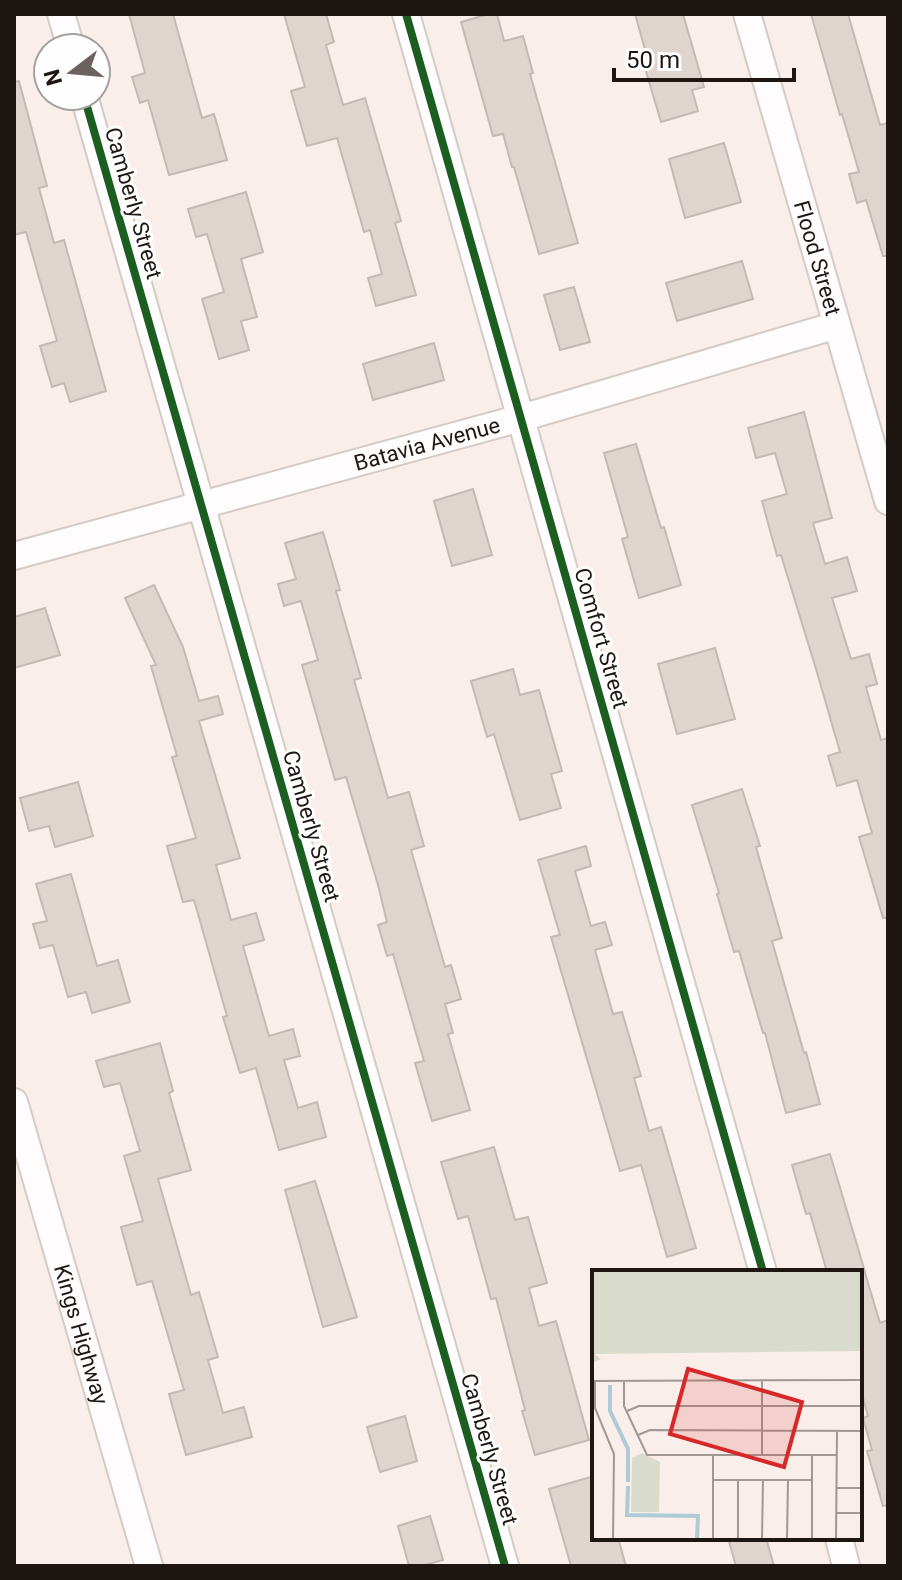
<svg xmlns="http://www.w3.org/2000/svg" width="902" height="1580" viewBox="0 0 902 1580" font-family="Roboto,sans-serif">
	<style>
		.building { fill: #e0d4ce; stroke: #c3bab5; stroke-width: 2 }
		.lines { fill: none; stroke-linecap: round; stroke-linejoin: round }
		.minor-casing { stroke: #d4cbc6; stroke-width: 30 }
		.minor { stroke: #fefcfc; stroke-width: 26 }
		.cycleway-casing { stroke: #fefefe; stroke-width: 13 }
		.cycleway { stroke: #1b5e20; stroke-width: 8 }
		.labels { text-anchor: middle; stroke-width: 6; stroke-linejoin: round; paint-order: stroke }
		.street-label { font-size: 22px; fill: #1e1612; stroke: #fefefe }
		.inset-river { fill: none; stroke: #aecad5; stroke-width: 4 }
		.inset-road { fill: none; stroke: #a19893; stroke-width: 2 }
		.view { fill: #d62828; fill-opacity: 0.15; stroke: #d62828; stroke-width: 4 }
		.inset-edge { fill: none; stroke: #1e1612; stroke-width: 4 }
	</style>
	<rect width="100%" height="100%" fill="#f9eee9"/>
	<g class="building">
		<polygon points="129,14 173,14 202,118 214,114 227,160 169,175 148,100 140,103 132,77 145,73"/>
		<polygon points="284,14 326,14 334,42 326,45 343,105 365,98 401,221 395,223 416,295 376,306 368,278 382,274 370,230 364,232 337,138 307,146 291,91 305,87"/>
		<polygon points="489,14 497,14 504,41 523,36 533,73 530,74 578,243 539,254 514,167 512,167 503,134 493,136 461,22"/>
		<polygon points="635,14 683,14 704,87 692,90 698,111 661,122 645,68 650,67"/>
		<polygon points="811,14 848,14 880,125 888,123 888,256 883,256 866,200 857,203 849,174 859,172 842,114 840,115"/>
		<polygon points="19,81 47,186 39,188 54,243 64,240 106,391 70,402 64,383 52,387 40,346 57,341 26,232 14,235 14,82"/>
		<polygon points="724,143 741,202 685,218 669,159"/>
		<polygon points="246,192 263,252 241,259 257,317 241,321 249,350 219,359 202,299 224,292 207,234 196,237 188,209"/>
		<polygon points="742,261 753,299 677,321 666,283"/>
		<polygon points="574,287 590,342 560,350 544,295"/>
		<polygon points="434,343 444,380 373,400 363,364"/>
		<polygon points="804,412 832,518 813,523 825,564 847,557 857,591 832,598 851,659 869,654 877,684 866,687 881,740 888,738 888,918 883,918 859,837 872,833 857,780 837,786 828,756 840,752 816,669 781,555 777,556 762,501 787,494 775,453 756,458 748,428"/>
		<polygon points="636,444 661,528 664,527 681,585 639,598 622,539 628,537 604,453"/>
		<polygon points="473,489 492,555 452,566 434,501"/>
		<polygon points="323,532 340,590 336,591 361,678 354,680 388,798 409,792 424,846 411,850 445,967 451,965 461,999 445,1004 453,1033 448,1034 470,1110 432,1121 415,1063 424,1061 393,954 387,956 378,925 387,922 378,885 346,777 335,780 302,665 318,660 301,601 284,606 278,584 296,579 285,543"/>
		<polygon points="154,585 183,647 199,701 218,696 223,714 199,721 240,858 216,865 231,920 256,913 264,940 243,946 269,1036 293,1029 300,1056 284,1060 298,1108 317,1102 326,1137 279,1150 256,1068 240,1073 223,1017 227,1016 194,900 183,902 167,846 196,838 172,757 177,756 151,666 156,665 125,598"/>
		<polygon points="45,608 60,655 14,668 14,617"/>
		<polygon points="715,648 735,719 677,734 658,664"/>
		<polygon points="513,669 520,695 539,690 562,771 551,774 561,808 520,820 494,734 487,737 471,681"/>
		<polygon points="78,782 93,836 55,847 49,826 29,831 20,798"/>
		<polygon points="742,789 760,846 756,847 782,938 772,941 804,1053 806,1052 820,1104 786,1113 765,1033 763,1033 739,951 734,952 717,894 719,893 692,805"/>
		<polygon points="586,846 591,866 575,871 591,926 605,922 612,945 595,950 613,1014 622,1012 641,1076 634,1078 649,1131 661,1127 696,1248 667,1257 641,1165 620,1171 551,937 560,935 538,860"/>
		<polygon points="71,874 97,966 118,960 130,1002 92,1013 86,992 68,997 53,945 40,948 33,924 47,921 36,884"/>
		<polygon points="160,1043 173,1091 169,1093 191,1170 158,1179 191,1295 199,1292 218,1357 208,1360 223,1413 244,1407 252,1437 186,1455 169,1394 184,1390 152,1281 137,1285 121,1227 143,1221 124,1156 140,1151 120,1083 104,1087 96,1061"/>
		<polygon points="494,1147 515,1220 528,1217 547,1283 529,1288 539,1326 556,1321 589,1440 535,1455 522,1411 525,1410 496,1298 491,1299 468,1216 458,1219 441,1162"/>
		<polygon points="830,1154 852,1228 865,1272 827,1272 810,1213 806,1214 792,1165"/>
		<polygon points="315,1181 357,1317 323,1327 285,1190"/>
		<polygon points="865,1273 880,1323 888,1320 888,1505 883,1506 867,1451 872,1450 863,1418 868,1416 860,1387 860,1274"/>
		<polygon points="405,1416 417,1461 380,1472 367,1427"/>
		<polygon points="594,1476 594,1538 618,1538 626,1566 571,1566 549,1489"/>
		<polygon points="430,1516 443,1560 421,1566 409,1566 398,1526"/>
		<polygon points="728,1538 766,1538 774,1566 736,1566"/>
	</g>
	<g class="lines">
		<g class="minor-casing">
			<g id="minor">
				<polyline points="61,14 71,48"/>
				<polyline points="406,14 763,1272"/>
				<path id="s1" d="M 747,14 L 888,501"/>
				<polyline points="84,96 505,1566"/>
				<path id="s2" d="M 14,556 L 521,418 L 837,325"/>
				<path id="s3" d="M 14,1102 L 149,1566"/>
				<polyline points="839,1538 846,1566"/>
			</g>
		</g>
		<use href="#minor" class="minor"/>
		<g class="cycleway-casing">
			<g id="cycleway">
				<polyline points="406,14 763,1272"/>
				<polyline points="84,96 505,1566"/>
			</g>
		</g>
		<use href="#cycleway" class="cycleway"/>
	</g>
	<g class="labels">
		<g class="street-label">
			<text transform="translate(134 203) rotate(74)" y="8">Camberly Street</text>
			<text dy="8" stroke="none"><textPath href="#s1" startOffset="254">Flood Street</textPath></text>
			<text dy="8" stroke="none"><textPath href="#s2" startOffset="428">Batavia Avenue</textPath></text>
			<text transform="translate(602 638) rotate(74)" y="8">Comfort Street</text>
			<text transform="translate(312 826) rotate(74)" y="8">Camberly Street</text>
			<text dy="8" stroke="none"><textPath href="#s3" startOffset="242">Kings Highway</textPath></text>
			<text transform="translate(490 1449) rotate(74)" y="8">Camberly Street</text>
		</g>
	</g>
	<g transform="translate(592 1270)">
		<rect width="270" height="270" fill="#f9eee9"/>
		<path d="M 0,1 L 270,1 L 270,81 L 3,84 L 9,89 L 0,93 ZM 50,183 L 68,192 L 67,242 L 39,242 L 40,188 Z" fill="#d9dccc"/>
		<path class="inset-river" d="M 18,115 L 18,141 L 36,179 L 36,212M 36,216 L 35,245 L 106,246 L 105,269"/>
		<path class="inset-road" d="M 0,111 L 270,110M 3,111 L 3,138 L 22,184 L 21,269M 32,111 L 32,136 L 55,185 L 245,185M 35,141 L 47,136 L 270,136 L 269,218M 46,165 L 58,160 L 270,161M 170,185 L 170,110M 121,210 L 220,210M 245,218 L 270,218M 244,243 L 270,243M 121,269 L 121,186M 146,269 L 146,210M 170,269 L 171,210M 195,269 L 196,210M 220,269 L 220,185M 244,269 L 245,161"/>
		<path class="view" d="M 96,99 L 210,132 L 192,197 L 78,164 Z"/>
		<rect width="270" height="270" class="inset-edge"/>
	</g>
	<rect width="902" height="1580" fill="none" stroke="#1e1612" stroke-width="32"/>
	<g transform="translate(72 72) rotate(254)"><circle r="38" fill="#fefefe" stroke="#a4a1a0" stroke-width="2"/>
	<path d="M0-6L14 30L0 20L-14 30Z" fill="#6b625d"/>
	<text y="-12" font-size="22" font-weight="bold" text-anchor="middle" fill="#1e1612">N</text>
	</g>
	<path d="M614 68v12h180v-12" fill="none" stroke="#1e1612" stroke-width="4"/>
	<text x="626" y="68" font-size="24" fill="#1e1612" stroke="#fefefe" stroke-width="6" paint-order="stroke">50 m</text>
</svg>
